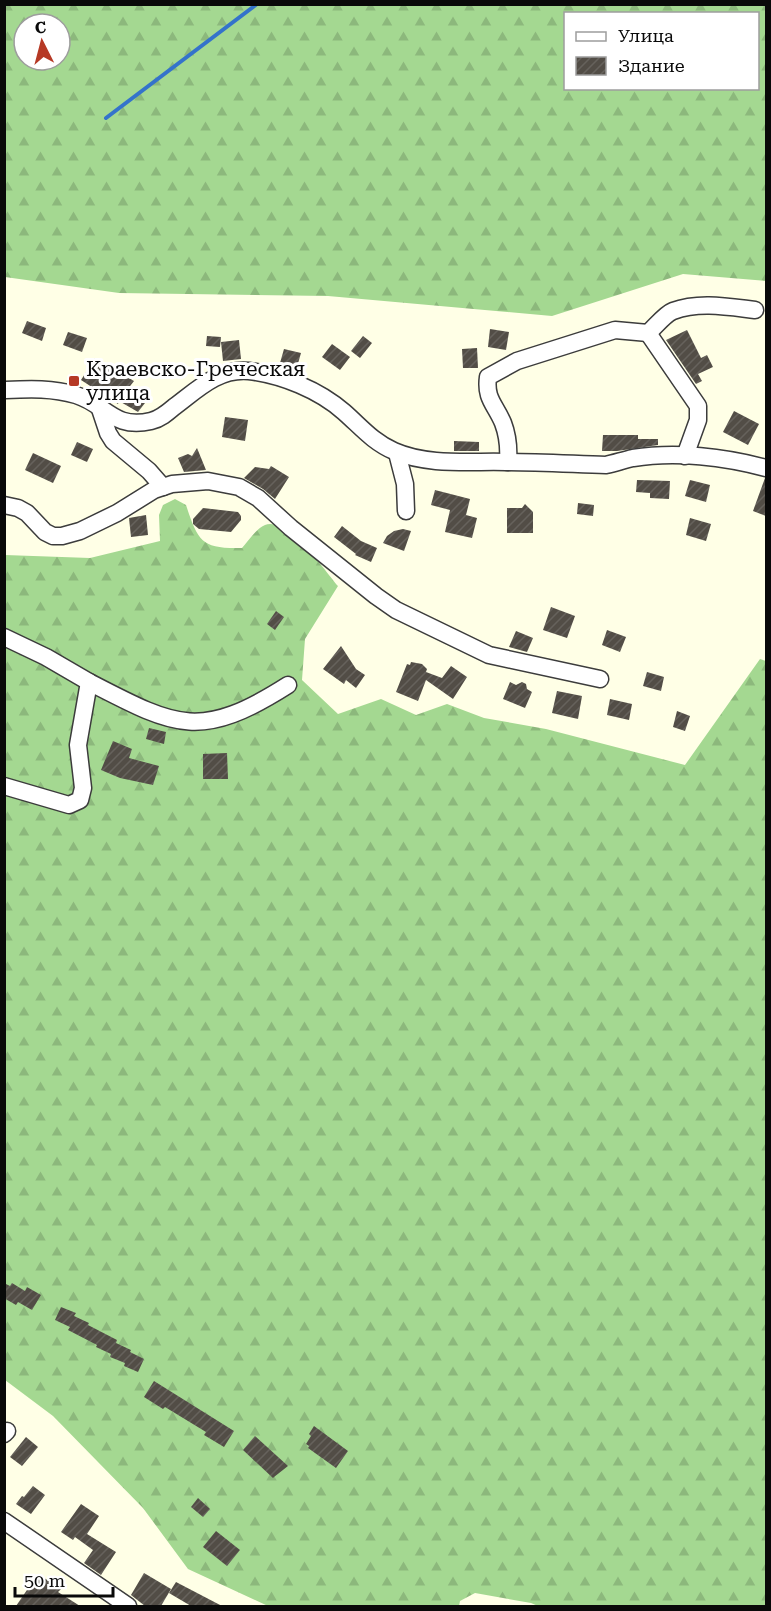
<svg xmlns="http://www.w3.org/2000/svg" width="771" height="1611" viewBox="0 0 771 1611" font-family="'Roboto Serif',serif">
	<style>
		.forest { fill: url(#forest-firs); fill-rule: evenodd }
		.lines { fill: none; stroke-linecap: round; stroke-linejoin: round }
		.stream { stroke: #3473cb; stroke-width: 4 }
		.building { fill: url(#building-hatch) }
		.minor-casing { stroke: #3c3c3c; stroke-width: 19 }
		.minor { stroke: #fff; stroke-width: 16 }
		.poi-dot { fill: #b63925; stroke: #fff; stroke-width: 2 }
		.labels { text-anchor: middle; stroke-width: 6; stroke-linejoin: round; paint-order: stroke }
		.poi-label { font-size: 21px; fill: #090909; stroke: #fff; text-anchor: start }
	</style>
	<defs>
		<pattern id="forest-firs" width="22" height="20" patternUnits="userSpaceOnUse" patternTransform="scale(1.5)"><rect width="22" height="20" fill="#a4d891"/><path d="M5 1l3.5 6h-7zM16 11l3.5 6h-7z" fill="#8cb87c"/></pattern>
		<pattern id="building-hatch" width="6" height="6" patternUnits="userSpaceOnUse" patternTransform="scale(1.5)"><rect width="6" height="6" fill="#524d46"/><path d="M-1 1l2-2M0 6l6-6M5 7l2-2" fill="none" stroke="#66625c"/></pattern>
	</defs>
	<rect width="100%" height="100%" fill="#ffffe6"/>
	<g class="forest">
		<path d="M 5,4 L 766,5 L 766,281 L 683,274 L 552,316 L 328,296 L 119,293 L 5,277 ZM 566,14 L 758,14 L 758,88 L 566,88 ZM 24,24 L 60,24 L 60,60 L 24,60 Z"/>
		<path d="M 175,499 L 186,505 C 198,541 201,549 242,548 C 249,540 256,529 265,525 C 287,516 326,572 338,586 L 305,639 L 302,680 L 338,714 L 381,699 L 416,715 L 447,704 L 484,718 L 546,729 L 685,765 L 760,659 L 766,661 L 766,1606 L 538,1606 L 531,1603 L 475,1593 L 460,1601 L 459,1606 L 268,1606 L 188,1569 L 143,1508 L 53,1416 L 5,1380 L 5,555 L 90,558 L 160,541 L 159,515 L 163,505 Z"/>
	</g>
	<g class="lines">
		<polyline class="stream" points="106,118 257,4"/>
	</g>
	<g class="building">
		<polygon points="27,321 46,328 42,341 22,333"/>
		<polygon points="490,329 509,332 506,350 488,347"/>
		<polygon points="687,330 701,358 707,355 713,367 698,374 702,381 696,384 666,340"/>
		<polygon points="68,332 87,338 82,352 63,345"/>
		<polygon points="207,336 221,337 220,347 206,346"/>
		<polygon points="363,336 372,343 360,358 351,351"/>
		<polygon points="239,340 241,359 223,361 221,342"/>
		<polygon points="332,344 350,357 340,370 322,357"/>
		<polygon points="477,348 478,368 463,368 462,349"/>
		<polygon points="284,349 301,353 297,367 280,363"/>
		<polygon points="95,358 134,381 127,390 145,403 138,412 119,401 118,404 81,380"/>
		<polygon points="734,411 759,424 748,445 723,432"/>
		<polygon points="225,417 248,420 245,441 222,437"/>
		<polygon points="603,435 638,435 638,439 658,439 658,445 617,451 602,451"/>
		<polygon points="454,441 479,442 479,451 454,451"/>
		<polygon points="77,442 93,449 87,462 71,455"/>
		<polygon points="197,448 206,470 184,472 178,458 188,454 192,456"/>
		<polygon points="33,453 61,466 53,483 25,470"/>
		<polygon points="271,466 289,477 275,499 263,489 244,478 255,467 269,469"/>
		<polygon points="765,478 766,478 766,516 753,511"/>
		<polygon points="637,480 670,481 669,499 650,498 650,493 636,492"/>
		<polygon points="690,480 710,485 706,502 685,496"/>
		<polygon points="435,490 470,499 466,515 477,518 472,538 445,532 450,510 431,505"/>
		<polygon points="578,503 594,505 593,516 577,514"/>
		<polygon points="525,504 533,512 533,533 507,533 507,508 522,508"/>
		<polygon points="203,508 238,512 241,516 241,520 231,532 199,529 193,524 193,519"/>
		<polygon points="146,515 148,535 131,537 129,518"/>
		<polygon points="690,518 711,524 706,541 686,535"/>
		<polygon points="342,526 361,541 377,548 371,562 355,555 356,554 334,537"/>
		<polygon points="403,529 411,531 404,551 383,543 387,536 394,531"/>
		<polygon points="551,607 575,616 567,638 543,630"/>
		<polygon points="276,611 284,617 275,630 267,624"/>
		<polygon points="607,630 626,637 620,652 602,645"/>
		<polygon points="516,631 533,638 527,652 509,647"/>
		<polygon points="341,646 356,669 365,675 356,688 346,680 344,684 323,669"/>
		<polygon points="411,662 422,664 427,669 426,672 442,678 451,666 467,677 453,699 426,680 418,701 396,692 407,664 410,665"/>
		<polygon points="647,672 664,677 661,691 643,686"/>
		<polygon points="510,682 516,685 522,682 526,684 527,689 532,692 525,708 503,699"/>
		<polygon points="557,691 582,696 578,719 552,713"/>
		<polygon points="610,699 632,704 629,720 607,715"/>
		<polygon points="677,711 690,716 685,731 673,727"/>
		<polygon points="149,728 166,732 164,744 146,739"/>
		<polygon points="113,741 132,749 129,758 159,766 153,785 120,778 101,770"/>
		<polygon points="227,753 228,779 203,779 203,754"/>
		<polygon points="4,1283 10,1286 12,1283 25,1291 27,1287 41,1295 32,1310 18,1302 16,1305 4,1298"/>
		<polygon points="61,1307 76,1313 74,1316 89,1323 88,1325 117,1340 116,1343 131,1350 130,1352 144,1359 138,1372 124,1366 125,1363 110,1357 111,1354 96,1347 97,1345 68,1330 70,1327 55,1320"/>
		<polygon points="154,1381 234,1431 224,1447 204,1435 206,1432 165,1407 163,1409 144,1397"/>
		<polygon points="314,1426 348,1451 336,1468 308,1448 309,1446 306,1444 311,1436 309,1434"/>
		<polygon points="255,1436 288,1466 274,1477 273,1478 243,1450"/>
		<polygon points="26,1437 38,1447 22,1466 10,1457"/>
		<polygon points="33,1486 45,1495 31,1514 16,1504 22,1496 24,1497"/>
		<polygon points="198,1498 210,1509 203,1517 191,1507"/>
		<polygon points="81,1504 99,1516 87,1534 116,1552 101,1575 84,1563 93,1550 75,1537 73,1540 61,1532"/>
		<polygon points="216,1531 240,1550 227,1566 203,1547"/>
		<polygon points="144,1573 171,1589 161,1606 145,1606 131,1595"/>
		<polygon points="38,1574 61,1589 58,1592 80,1606 16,1606"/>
		<polygon points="176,1582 222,1606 191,1606 169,1593"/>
	</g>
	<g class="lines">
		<g class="minor-casing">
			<g id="minor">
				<polyline points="648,333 698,406 698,420 685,456"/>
				<path d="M 4,390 C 30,389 52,388 76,395 C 106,404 113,430 151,421 C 160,419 167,413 174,407 C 197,390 218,368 249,371 C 282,375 319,390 344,412 C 361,427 373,442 394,451 C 428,466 470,461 506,462 C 539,462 573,464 606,465 C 615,463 624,460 633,458 C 676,451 725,457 766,468"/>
				<polyline points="100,409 108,433 113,441 149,471 163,487"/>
				<polyline points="397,453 405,484 406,511"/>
				<path d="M 508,462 C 509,448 508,436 503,423 C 495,404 485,399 488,377 L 517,361 L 615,330 L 648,333 C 655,327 665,314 673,311 C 699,301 730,307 755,310"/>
				<polyline points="4,505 18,508 27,513 45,532 53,536 62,536 80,531 117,513 154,490 172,484 208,481 239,487 258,498 291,528 376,596 396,610 489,655 600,679"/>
				<polyline points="4,637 46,657 89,682 78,745 83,788 80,800 69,805 4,786"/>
				<path d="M 89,682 C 176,727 200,741 288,685"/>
				<polyline points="4,1434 7,1431"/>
				<polyline points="4,1521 128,1606"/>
			</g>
		</g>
		<use href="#minor" class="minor"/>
	</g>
	<rect class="poi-dot" x="68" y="375" width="12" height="12" rx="3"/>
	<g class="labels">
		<g class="poi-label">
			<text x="86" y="376">Краевско-Греческая<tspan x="86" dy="24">улица</tspan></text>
		</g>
	</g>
	<rect width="771" height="1611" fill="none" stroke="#090909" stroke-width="12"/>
	<rect x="564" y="12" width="195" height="78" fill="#ffffff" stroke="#9d9d9d" stroke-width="1.5"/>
	<rect x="576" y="32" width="30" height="9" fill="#ffffff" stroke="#9d9d9d" stroke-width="1.5"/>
	<text x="618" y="42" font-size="18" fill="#090909">Улица</text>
	<rect x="576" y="57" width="30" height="18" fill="url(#building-hatch)" stroke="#9d9d9d" stroke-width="1.5"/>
	<text x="618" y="72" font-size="18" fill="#090909">Здание</text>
	<g transform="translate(42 42) rotate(354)"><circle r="28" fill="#ffffff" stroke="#9d9d9d" stroke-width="1.5"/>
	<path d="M0-4.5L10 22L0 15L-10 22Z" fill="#b63925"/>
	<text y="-9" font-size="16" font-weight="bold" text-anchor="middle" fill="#090909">С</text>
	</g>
	<path d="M15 1587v9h98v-9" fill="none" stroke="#090909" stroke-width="3"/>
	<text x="24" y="1587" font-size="18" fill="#090909" stroke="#ffffff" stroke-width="4.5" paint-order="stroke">50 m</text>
</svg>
